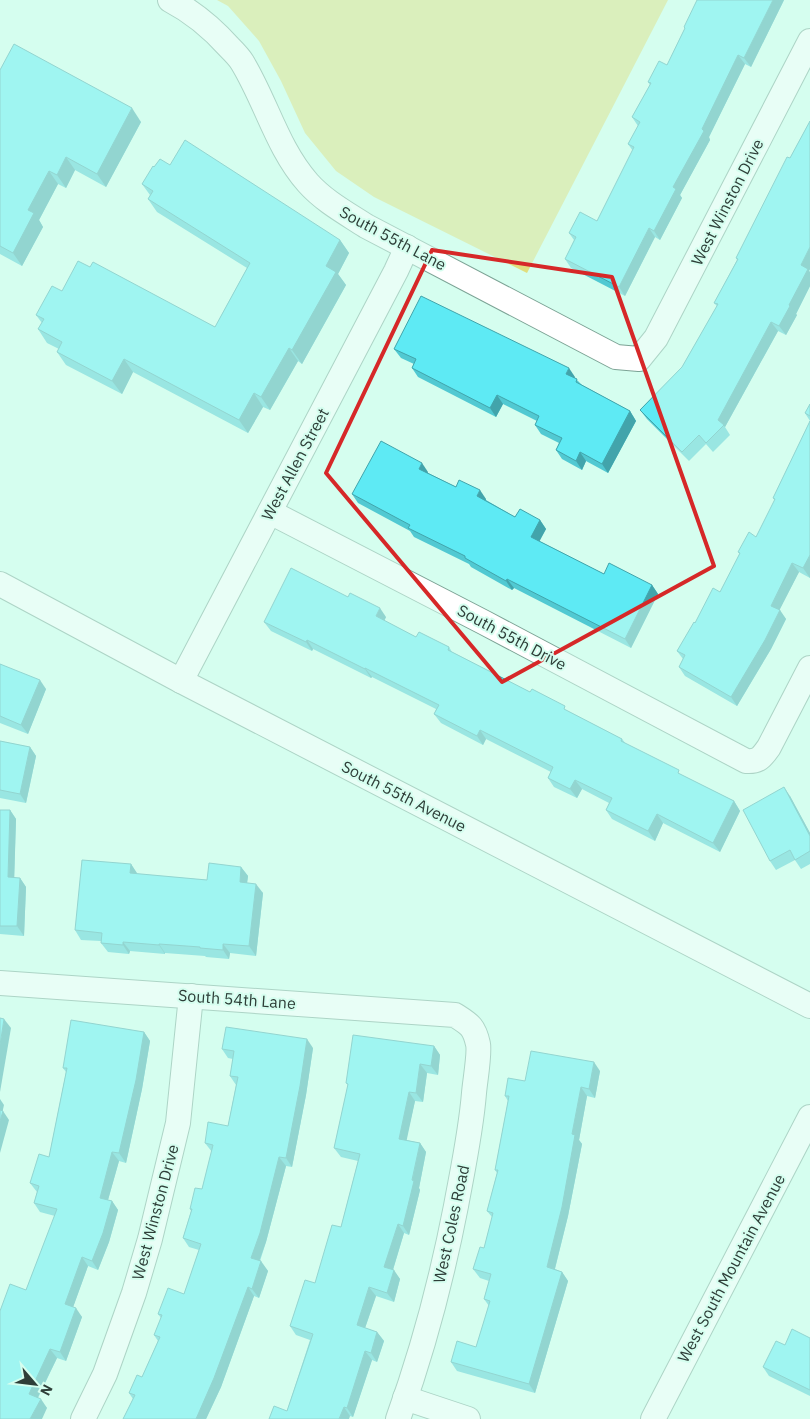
<svg xmlns="http://www.w3.org/2000/svg" width="810" height="1419" viewBox="0 0 810 1419" font-family="'IBM Plex Sans',sans-serif">
	<style>
		.green { fill: #e1de7e }
		.lines { fill: none; stroke-linecap: round; stroke-linejoin: round }
		.minor-casing { stroke: #7ca395; stroke-width: 26 }
		.minor { stroke: #fff; stroke-width: 24 }
		.wall { fill: #51c9d2 }
		.shaded-wall { fill: #42a4ab }
		.building { fill: #5eeaf4; stroke: #42a4ab }
		.marked { fill: none; stroke: #d62828; stroke-width: 4; stroke-linejoin: round }
		.labels { text-anchor: middle; stroke-width: 4; stroke-linejoin: round; paint-order: stroke }
		.street-label { font-size: 16px; fill: #2e3e38; stroke: #d5feef }
	</style>
	<rect width="100%" height="100%" fill="#d5feef"/>
	<polygon class="green" points="217,0 668,0 527,273 374,197 336,171 305,133 281,81 259,41 228,6"/>
	<g class="lines">
		<g class="minor-casing">
			<g id="minor">
				<path d="M 170,0 C 193,12 212,28 229,47 C 234,52 239,57 242,62 C 266,101 277,148 308,183 C 324,201 346,213 366,226 L 616,357 L 639,359 L 656,338 L 810,41"/>
				<path d="M 270,512 L 485,623 L 746,761 C 759,762 762,757 769,747 L 810,668"/>
				<polyline points="0,584 181,681 810,1006"/>
				<polyline points="181,681 396,271 407,247"/>
				<path d="M 0,983 L 455,1015 C 469,1024 474,1026 478,1044 C 480,1053 475,1081 474,1093 C 471,1131 463,1168 456,1206 C 442,1278 423,1350 398,1419"/>
				<polyline points="405,1398 468,1419"/>
				<polyline points="83,1419 105,1374 134,1293 150,1239 178,1123 191,996"/>
				<polyline points="653,1419 810,1117"/>
			</g>
		</g>
		<use href="#minor" class="minor"/>
	</g>
	<g class="wall">
		<polygon points="784,0 751,67 745,64 709,137 710,140 680,195 682,198 660,240 655,237 625,296 571,268 565,259 574,240 569,233 597,221 633,151 628,144 638,126 632,117 650,85 648,82 667,65 685,28 684,27"/>
		<polygon points="0,70 141,122 106,187 75,170 66,188 58,184 39,220 43,227 22,266 0,254"/>
		<polygon points="810,121 810,269 809,271 810,272 810,286 796,314 797,315 786,335 778,331 725,427 730,435 713,452 706,444 689,461 647,419 640,410 682,367 717,306 714,303 737,260 736,258"/>
		<polygon points="170,165 340,240 349,253 338,274 346,285 302,364 298,361 270,410 263,407 248,433 133,372 122,394 66,365 57,352 59,349 47,343 38,329 42,323 36,315 62,291 90,267 215,327 247,268 157,212 148,199 150,195 142,184 154,167"/>
		<polygon points="394,349 575,377 575,378 582,385 630,411 636,421 608,473 586,461 582,470 562,459 556,450 559,443 541,434 535,425 537,421 503,404 496,417 418,377 412,368 414,364 401,358"/>
		<polygon points="810,404 810,578 799,572 779,610 786,619 771,649 737,706 685,676 679,667 683,659 677,651 695,623 720,592 740,554 738,552 756,537 775,501 773,498 810,421 805,413"/>
		<polygon points="428,472 428,473 456,487 486,499 486,500 515,517 540,520 546,529 539,541 604,574 652,585 658,594 631,648 514,588 512,590 471,567 469,564 414,537 410,531 358,503 352,494"/>
		<polygon points="386,617 384,621 416,637 449,647 452,652 622,739 626,744 683,776 734,801 740,811 720,852 663,823 655,841 612,819 606,810 609,803 582,789 577,798 554,787 548,778 551,772 486,739 483,745 441,723 434,714 436,709 372,677 371,678 313,649 312,651 271,631 264,622"/>
		<polygon points="0,664 46,689 28,734 0,723"/>
		<polygon points="0,741 30,747 36,756 26,803 0,798"/>
		<polygon points="790,796 810,833 810,864 801,869 795,860 776,870 770,861"/>
		<polygon points="0,810 10,810 16,819 14,878 20,878 26,887 24,936 0,934"/>
		<polygon points="131,864 137,874 207,880 241,867 248,876 247,883 263,893 256,956 230,953 229,959 206,957 205,956 165,953 165,954 130,951 129,954 108,952 101,943 101,941 81,940 75,930"/>
		<polygon points="144,1032 150,1041 142,1089 126,1163 119,1161 108,1200 112,1201 118,1210 109,1242 98,1270 88,1266 73,1307 82,1317 66,1361 57,1358 38,1398 47,1408 0,1419 26,1290 55,1216 40,1212 34,1203 37,1192 30,1183 49,1157 66,1072 63,1068"/>
		<polygon points="434,1046 440,1055 438,1075 427,1073 423,1102 415,1101 406,1140 420,1143 426,1152 419,1188 420,1190 409,1235 404,1233 393,1270 400,1279 394,1302 376,1296 365,1328 377,1332 384,1341 377,1362 372,1360 353,1417 350,1416 287,1411 310,1340 296,1335 290,1326 315,1283 341,1227 358,1161 341,1157 334,1148 348,1085 346,1083"/>
		<polygon points="313,1048 306,1095 292,1167 286,1166 266,1242 260,1261 268,1271 259,1298 254,1296 221,1387 206,1419 123,1419 133,1399 129,1393 142,1377 158,1341 154,1335 161,1318 158,1314 184,1294 199,1250 189,1247 183,1238 191,1211 190,1209 202,1189 212,1152 205,1143 228,1126 236,1085 230,1076 233,1059 228,1058 222,1049"/>
		<polygon points="600,1071 595,1098 587,1096 579,1140 582,1144 568,1216 555,1269 562,1272 568,1281 535,1393 457,1371 451,1362 476,1347 489,1306 484,1299 489,1281 480,1278 473,1269 484,1248 492,1217 487,1211 497,1173 495,1170 508,1101 505,1096 525,1081"/>
		<polygon points="810,1338 810,1396 769,1376 763,1367 785,1345"/>
	</g>
	<g class="shaded-wall">
		<polygon points="773,0 784,0 751,67 744,58"/>
		<polygon points="738,55 745,64 709,137 710,140 680,195 682,198 660,240 654,231 673,187"/>
		<polygon points="132,108 141,122 106,187 97,174"/>
		<polygon points="66,157 75,170 66,188 57,175"/>
		<polygon points="49,171 58,184 39,220 43,227 22,266 13,253 28,210"/>
		<polygon points="649,228 655,237 625,296 619,287"/>
		<polygon points="340,240 349,253 338,274 346,285 302,364 292,350 326,266"/>
		<polygon points="810,247 810,269 809,271 810,272 810,286 796,314 797,315 786,335 779,326 789,305 801,265"/>
		<polygon points="771,322 778,331 725,427 718,420"/>
		<polygon points="289,348 298,361 270,410 261,397"/>
		<polygon points="124,359 133,372 122,394 112,381"/>
		<polygon points="569,368 575,377 572,383 566,374"/>
		<polygon points="254,393 263,407 248,433 239,420"/>
		<polygon points="497,395 503,404 496,417 490,408"/>
		<polygon points="630,411 636,421 608,473 602,464"/>
		<polygon points="580,452 586,461 582,470 576,461"/>
		<polygon points="422,463 428,472 425,478 419,469"/>
		<polygon points="480,490 486,499 484,505 477,496"/>
		<polygon points="540,520 546,529 537,546 531,537"/>
		<polygon points="810,555 810,578 803,568"/>
		<polygon points="792,563 799,572 777,615 771,606"/>
		<polygon points="507,579 514,588 512,590 506,581"/>
		<polygon points="652,585 658,594 631,648 625,639"/>
		<polygon points="380,608 386,617 382,625 376,616"/>
		<polygon points="780,610 786,619 771,649 737,706 731,697"/>
		<polygon points="307,640 313,649 312,651 306,642"/>
		<polygon points="365,668 372,677 371,678 365,669"/>
		<polygon points="40,680 46,689 28,734 21,725"/>
		<polygon points="480,730 486,739 483,745 477,736"/>
		<polygon points="30,747 36,756 26,803 20,794"/>
		<polygon points="575,780 582,789 577,798 570,789"/>
		<polygon points="784,787 790,796 810,833 810,836"/>
		<polygon points="734,801 740,811 720,852 713,843"/>
		<polygon points="10,810 16,819 14,886 8,877"/>
		<polygon points="657,814 663,823 655,841 648,831"/>
		<polygon points="131,864 137,873 136,882 130,873"/>
		<polygon points="241,867 248,876 246,891 240,882"/>
		<polygon points="20,878 26,887 24,936 17,926"/>
		<polygon points="256,884 263,893 256,956 249,946"/>
		<polygon points="123,942 130,951 129,954 123,945"/>
		<polygon points="159,944 165,953 165,954 159,945"/>
		<polygon points="223,944 230,953 229,959 223,950"/>
		<polygon points="4,1019 11,1028 0,1092 0,1045"/>
		<polygon points="144,1032 150,1041 142,1089 126,1163 119,1153"/>
		<polygon points="307,1039 313,1048 306,1095 292,1167 286,1158"/>
		<polygon points="434,1046 440,1055 438,1075 431,1066"/>
		<polygon points="594,1062 600,1071 595,1098 589,1089"/>
		<polygon points="420,1064 427,1073 423,1102 416,1093"/>
		<polygon points="581,1087 587,1096 579,1140 582,1144 568,1216 553,1276 547,1267"/>
		<polygon points="409,1092 415,1101 405,1148 399,1139"/>
		<polygon points="0,1099 4,1105 1,1118 0,1116"/>
		<polygon points="3,1111 9,1120 0,1153 0,1121"/>
		<polygon points="420,1143 426,1152 419,1188 420,1190 409,1235 403,1226"/>
		<polygon points="112,1152 119,1161 106,1207 100,1198"/>
		<polygon points="279,1157 286,1166 266,1242 257,1267 251,1258"/>
		<polygon points="112,1201 118,1210 109,1242 98,1270 92,1261"/>
		<polygon points="398,1224 404,1233 391,1276 384,1267"/>
		<polygon points="82,1257 88,1266 71,1313 65,1304"/>
		<polygon points="261,1261 268,1271 259,1298 252,1289"/>
		<polygon points="394,1270 400,1279 394,1302 387,1293"/>
		<polygon points="562,1272 568,1281 535,1393 529,1384"/>
		<polygon points="248,1287 254,1296 221,1387 206,1419 196,1419"/>
		<polygon points="369,1287 376,1296 363,1334 357,1325"/>
		<polygon points="76,1308 82,1317 66,1361 60,1352"/>
		<polygon points="377,1332 384,1341 377,1362 371,1353"/>
		<polygon points="50,1349 57,1358 35,1403 29,1394"/>
		<polygon points="365,1351 372,1360 353,1417 347,1408"/>
		<polygon points="41,1399 47,1408 42,1419 30,1419"/>
		<polygon points="344,1407 350,1416 349,1419 339,1419"/>
	</g>
	<g class="building">
		<polygon points="697,0 773,0 744,58 738,55 702,129 704,131 673,187 676,189 654,231 649,228 619,287 565,259 576,237 569,233 580,212 597,221 634,147 628,144 640,122 632,117 651,83 648,82 659,61 667,65 685,28 684,27"/>
		<polygon points="14,44 132,108 97,174 66,157 57,175 49,171 28,210 34,213 13,253 0,246 0,70"/>
		<polygon points="810,121 810,247 801,265 808,269 789,305 790,306 779,326 771,322 718,420 724,425 706,443 699,435 682,452 640,410 682,367 718,304 714,303 738,259 736,258 787,157 790,158"/>
		<polygon points="185,140 340,240 326,266 336,272 292,350 289,348 261,397 254,393 239,420 124,359 112,381 57,352 62,342 38,329 44,319 36,315 52,286 62,291 78,261 90,267 93,262 215,327 250,263 148,199 153,191 142,184 153,166 154,167 160,159 170,165"/>
		<polygon points="421,296 569,368 566,374 577,379 576,382 630,411 602,464 580,452 576,461 556,450 562,438 535,425 539,416 497,395 490,408 412,368 416,359 394,349"/>
		<polygon points="810,404 810,416 805,413"/>
		<polygon points="810,421 810,555 803,568 792,563 771,606 780,610 765,640 731,697 679,667 685,655 677,651 694,622 695,623 713,588 720,592 740,553 738,552 749,532 756,537 775,499 773,498"/>
		<polygon points="381,441 422,463 419,469 456,487 459,480 480,490 477,496 515,517 520,509 540,520 531,537 604,574 609,563 652,585 625,639 507,579 506,581 465,558 465,556 408,528 410,525 352,494"/>
		<polygon points="291,568 348,597 350,593 380,608 376,616 416,637 419,632 449,647 448,650 530,692 532,689 565,706 564,709 622,739 621,741 679,770 678,773 734,801 713,843 657,814 648,831 606,810 612,798 575,780 570,789 548,778 553,767 480,730 477,736 434,714 439,705 365,668 365,669 307,640 306,642 264,622"/>
		<polygon points="0,664 40,680 21,725 0,716"/>
		<polygon points="0,741 30,747 20,794 0,790"/>
		<polygon points="784,787 810,836 810,851 795,860 790,850 770,861 743,810"/>
		<polygon points="0,810 10,810 8,877 20,878 17,926 0,926"/>
		<polygon points="82,860 131,864 130,873 207,880 209,863 241,867 240,882 256,884 249,946 223,944 223,950 200,948 200,947 159,944 159,945 123,942 123,945 101,943 102,933 75,930"/>
		<polygon points="0,1018 4,1019 0,1045"/>
		<polygon points="71,1020 144,1032 136,1080 119,1153 112,1152 100,1198 112,1201 103,1233 92,1261 82,1257 65,1304 76,1308 60,1352 50,1349 29,1394 41,1399 30,1419 0,1419 0,1311 10,1284 26,1290 57,1209 34,1203 39,1186 30,1183 39,1154 49,1157 67,1068 63,1068"/>
		<polygon points="226,1027 307,1039 300,1086 286,1158 279,1157 260,1233 251,1258 261,1261 252,1289 248,1287 214,1378 196,1419 123,1419 135,1395 129,1393 137,1375 142,1377 160,1337 154,1335 162,1315 158,1314 168,1288 184,1294 201,1244 183,1238 192,1209 190,1209 195,1188 202,1189 213,1145 205,1143 208,1122 228,1126 238,1077 230,1076 234,1051 222,1049"/>
		<polygon points="353,1035 434,1046 431,1066 420,1064 416,1093 409,1092 399,1139 420,1143 412,1180 414,1181 403,1226 398,1224 384,1267 394,1270 387,1293 369,1287 357,1325 377,1332 371,1353 365,1351 347,1408 344,1407 339,1419 269,1419 274,1406 287,1411 313,1334 290,1326 305,1280 315,1283 332,1225 341,1227 360,1154 334,1148 348,1084 346,1083"/>
		<polygon points="531,1051 594,1062 589,1089 581,1087 572,1134 575,1135 562,1207 547,1267 562,1272 529,1384 451,1362 457,1341 476,1347 490,1301 484,1299 491,1274 473,1269 480,1247 484,1248 493,1213 487,1211 498,1170 495,1170 509,1096 505,1096 508,1078 525,1081"/>
		<polygon points="0,1110 3,1111 0,1121"/>
		<polygon points="792,1329 810,1338 810,1390 763,1367 776,1341 785,1345"/>
	</g>
	<path d="M0 0H810V1419H0ZM 432,250 L 612,277 L 714,566 L 502,682 L 326,473 Z" fill="#d5feef" fill-opacity=".55" fill-rule="evenodd"/>
	<path class="marked" d="M 432,250 L 612,277 L 714,566 L 502,682 L 326,473 Z"/>
	<g class="labels">
		<g class="street-label">
			<text transform="translate(727 202) rotate(-63)" y="6">West Winston Drive</text>
			<text transform="translate(393 238) rotate(28)" y="6">South 55th Lane</text>
			<text transform="translate(295 464) rotate(-62)" y="6">West Allen Street</text>
			<text transform="translate(512 637) rotate(28)" y="6">South 55th Drive</text>
			<text transform="translate(404 796) rotate(27)" y="6">South 55th Avenue</text>
			<text transform="translate(237 999) rotate(4)" y="6">South 54th Lane</text>
			<text transform="translate(155 1212) rotate(-75)" y="6">West Winston Drive</text>
			<text transform="translate(451 1224) rotate(-78)" y="6">West Coles Road</text>
			<text transform="translate(731 1268) rotate(-62)" y="6">West South Mountain Avenue</text>
		</g>
	</g>
	<g transform="translate(35 1384) rotate(118)" stroke="#d5feef" stroke-width="4" paint-order="stroke">
	<path d="M0-4L9 19L0 12L-9 19Z" fill="#2e3e38"/>
	<text y="-8" font-size="14" font-weight="bold" text-anchor="middle" fill="#2e3e38">N</text>
	</g>
</svg>
